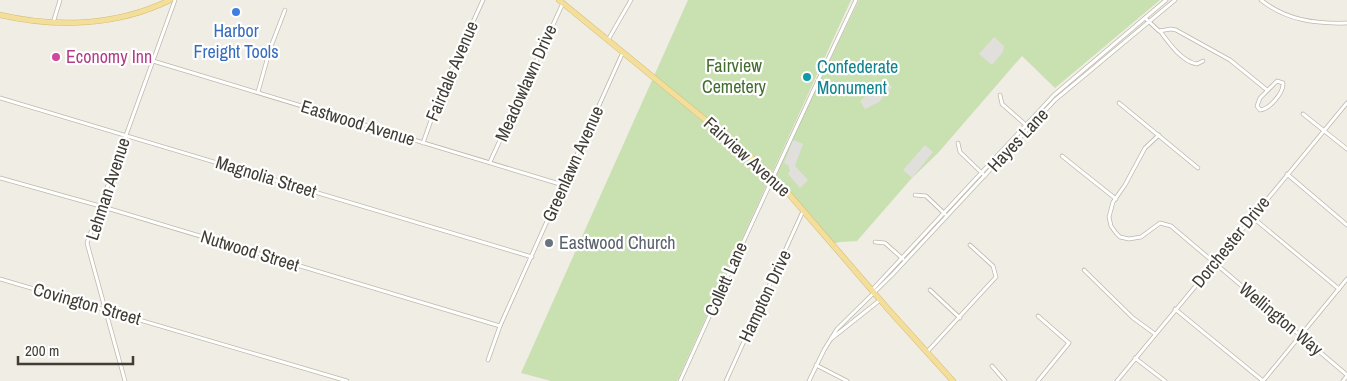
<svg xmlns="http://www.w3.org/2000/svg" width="1347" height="381" viewBox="0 0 1347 381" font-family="'Archivo Narrow',sans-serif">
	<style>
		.green { fill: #c9e0b1 }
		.parking { fill: #e1dfdc }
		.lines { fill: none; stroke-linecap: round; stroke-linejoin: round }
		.minor-casing { stroke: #bdb8ab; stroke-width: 4.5 }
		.primary-casing { stroke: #d5bb6d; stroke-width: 6 }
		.minor { stroke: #fff; stroke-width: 3 }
		.primary { stroke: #f3de9b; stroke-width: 5 }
		.shop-dot { fill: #3f7fe0; stroke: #fff; stroke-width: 2 }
		.hotel-dot { fill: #d1479c; stroke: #fff; stroke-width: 2 }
		.culture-dot { fill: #0f9aa8; stroke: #fff; stroke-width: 2 }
		.worship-dot { fill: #6b7280; stroke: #fff; stroke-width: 2 }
		.labels { text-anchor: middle; stroke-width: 4.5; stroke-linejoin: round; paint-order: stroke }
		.shop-label { font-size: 18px; fill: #366cbe; stroke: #fff }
		.hotel-label { font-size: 18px; fill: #b23c85; stroke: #fff; text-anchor: start }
		.park-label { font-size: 18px; fill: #436c2f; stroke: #fff }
		.culture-label { font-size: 18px; fill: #0d838f; stroke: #fff; text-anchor: start }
		.street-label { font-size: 18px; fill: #413d35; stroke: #fff }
		.worship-label { font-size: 18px; fill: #5b616d; stroke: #fff; text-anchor: start }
	</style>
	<rect width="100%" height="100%" fill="#f0ede4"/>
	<g class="green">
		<polygon points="688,0 851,0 677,381 551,381 521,373"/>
		<polygon points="859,0 1160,0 1055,88 1022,56 938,153 911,179 857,241 840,242 832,244 773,177"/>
	</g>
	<g class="parking">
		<polygon points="994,37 1004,46 1003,52 992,65 979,54"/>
		<polygon points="885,81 892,87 879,102 865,109 860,101"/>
		<polygon points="793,140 803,144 795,166 808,180 800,188 788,174 790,171 788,165 784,163"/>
		<polygon points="925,145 933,152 912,178 903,170"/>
	</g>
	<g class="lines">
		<g class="minor-casing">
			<g id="minor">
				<path d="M 1261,0 C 1286,20 1315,24 1347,23"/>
				<polyline points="1145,18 1159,31 1171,29 1176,30 1230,60 1267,90"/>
				<polyline points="53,23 60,0"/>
				<path d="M 1160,31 C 1168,42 1182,62 1197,64 L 1203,61"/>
				<polyline points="608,40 631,0"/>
				<polyline points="153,61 563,185"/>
				<path d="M 1277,81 L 1283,83 C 1284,92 1270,109 1260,110 L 1257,106 L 1260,98 Z"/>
				<polyline points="258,92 270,49 285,10"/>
				<polyline points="1000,95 1002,104 1027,126"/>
				<polyline points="0,98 532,257"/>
				<polyline points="1119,103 1198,168"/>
				<polyline points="1303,114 1347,149"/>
				<polyline points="1159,135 1145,148 1125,185 1113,202 1109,217 1111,226 1116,233 1120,237 1129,239 1141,237 1160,223 1171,226 1347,375"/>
				<polyline points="423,143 441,92 483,0"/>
				<polyline points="958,143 960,152 985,176"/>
				<polyline points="1062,156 1116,199"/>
				<polyline points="490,162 563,3"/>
				<polyline points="1287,174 1347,225"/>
				<polyline points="0,178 100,206 500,326"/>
				<polyline points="915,195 926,196 945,214"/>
				<polyline points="1252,217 1339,289"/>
				<polyline points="875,242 885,243 903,259"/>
				<polyline points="1084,270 1133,318 1155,334"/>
				<polyline points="0,279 347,381"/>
				<polyline points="872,290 1054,95 1166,0"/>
				<polyline points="930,290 960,318"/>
				<polyline points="1175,309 1263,381"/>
				<polyline points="831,339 880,300"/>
				<polyline points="927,352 996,277 993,266 970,245"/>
				<polyline points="1135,358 1165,381"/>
				<polyline points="488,360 500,326 623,52"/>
				<polyline points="816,365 847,381"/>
				<polyline points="992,366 1005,381"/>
				<polyline points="125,381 87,243 175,0"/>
				<path d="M 680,381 C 738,253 796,126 856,0"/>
				<polyline points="726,381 803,211"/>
				<polyline points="809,381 824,350 837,329 893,274 1055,100 1175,0"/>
				<polyline points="1038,381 1069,343 1038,316"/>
				<polyline points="1117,381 1347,103"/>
				<polyline points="1263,381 1347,279"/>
				<polyline points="1343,381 1347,376"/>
			</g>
		</g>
		<g class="primary-casing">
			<g id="primary">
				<polyline points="559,0 758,163 782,186 888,309 953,381"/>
				<path d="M 0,15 C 56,28 117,26 170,0"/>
			</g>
		</g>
		<use href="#minor" class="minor"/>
		<use href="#primary" class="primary"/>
	</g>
	<circle class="shop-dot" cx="236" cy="12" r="5"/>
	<circle class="hotel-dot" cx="56" cy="57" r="5"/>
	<circle class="culture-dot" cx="807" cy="77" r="5"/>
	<circle class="worship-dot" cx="549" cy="243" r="5"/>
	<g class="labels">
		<g class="shop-label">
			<text x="236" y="37">Harbor<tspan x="236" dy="21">Freight Tools</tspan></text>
		</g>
		<g class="hotel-label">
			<text x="66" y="63">Economy Inn</text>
		</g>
		<g class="park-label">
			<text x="734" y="72">Fairview<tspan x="734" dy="21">Cemetery</tspan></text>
		</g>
		<g class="culture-label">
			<text x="817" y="73">Confederate<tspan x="817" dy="21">Monument</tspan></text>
		</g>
		<g class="street-label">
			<text transform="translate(452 71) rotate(-67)" y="6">Fairdale Avenue</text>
			<text transform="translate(526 83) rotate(-66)" y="6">Meadowlawn Drive</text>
			<text transform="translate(358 123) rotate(17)" y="6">Eastwood Avenue</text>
			<text transform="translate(1018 140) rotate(-47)" y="6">Hayes Lane</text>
			<text transform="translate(747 157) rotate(42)" y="6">Fairview Avenue</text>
			<text transform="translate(573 164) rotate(-66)" y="6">Greenlawn Avenue</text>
			<text transform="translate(266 177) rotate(17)" y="6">Magnolia Street</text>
			<text transform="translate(108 189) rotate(-72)" y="6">Lehman Avenue</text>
			<text transform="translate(1231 242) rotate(-51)" y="6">Dorchester Drive</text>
			<text transform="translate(250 251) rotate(17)" y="6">Nutwood Street</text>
			<text transform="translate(726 279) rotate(-66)" y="6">Collett Lane</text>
			<text transform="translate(765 296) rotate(-65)" y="6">Hampton Drive</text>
			<text transform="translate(87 304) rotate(16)" y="6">Covington Street</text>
			<text transform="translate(1281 319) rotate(40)" y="6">Wellington Way</text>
		</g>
		<g class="worship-label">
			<text x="559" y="249">Eastwood Church</text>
		</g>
	</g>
	<path d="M18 356v8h115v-8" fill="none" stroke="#413d35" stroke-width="2.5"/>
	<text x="25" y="356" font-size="15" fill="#413d35" stroke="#ffffff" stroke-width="4" paint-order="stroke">200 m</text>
</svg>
